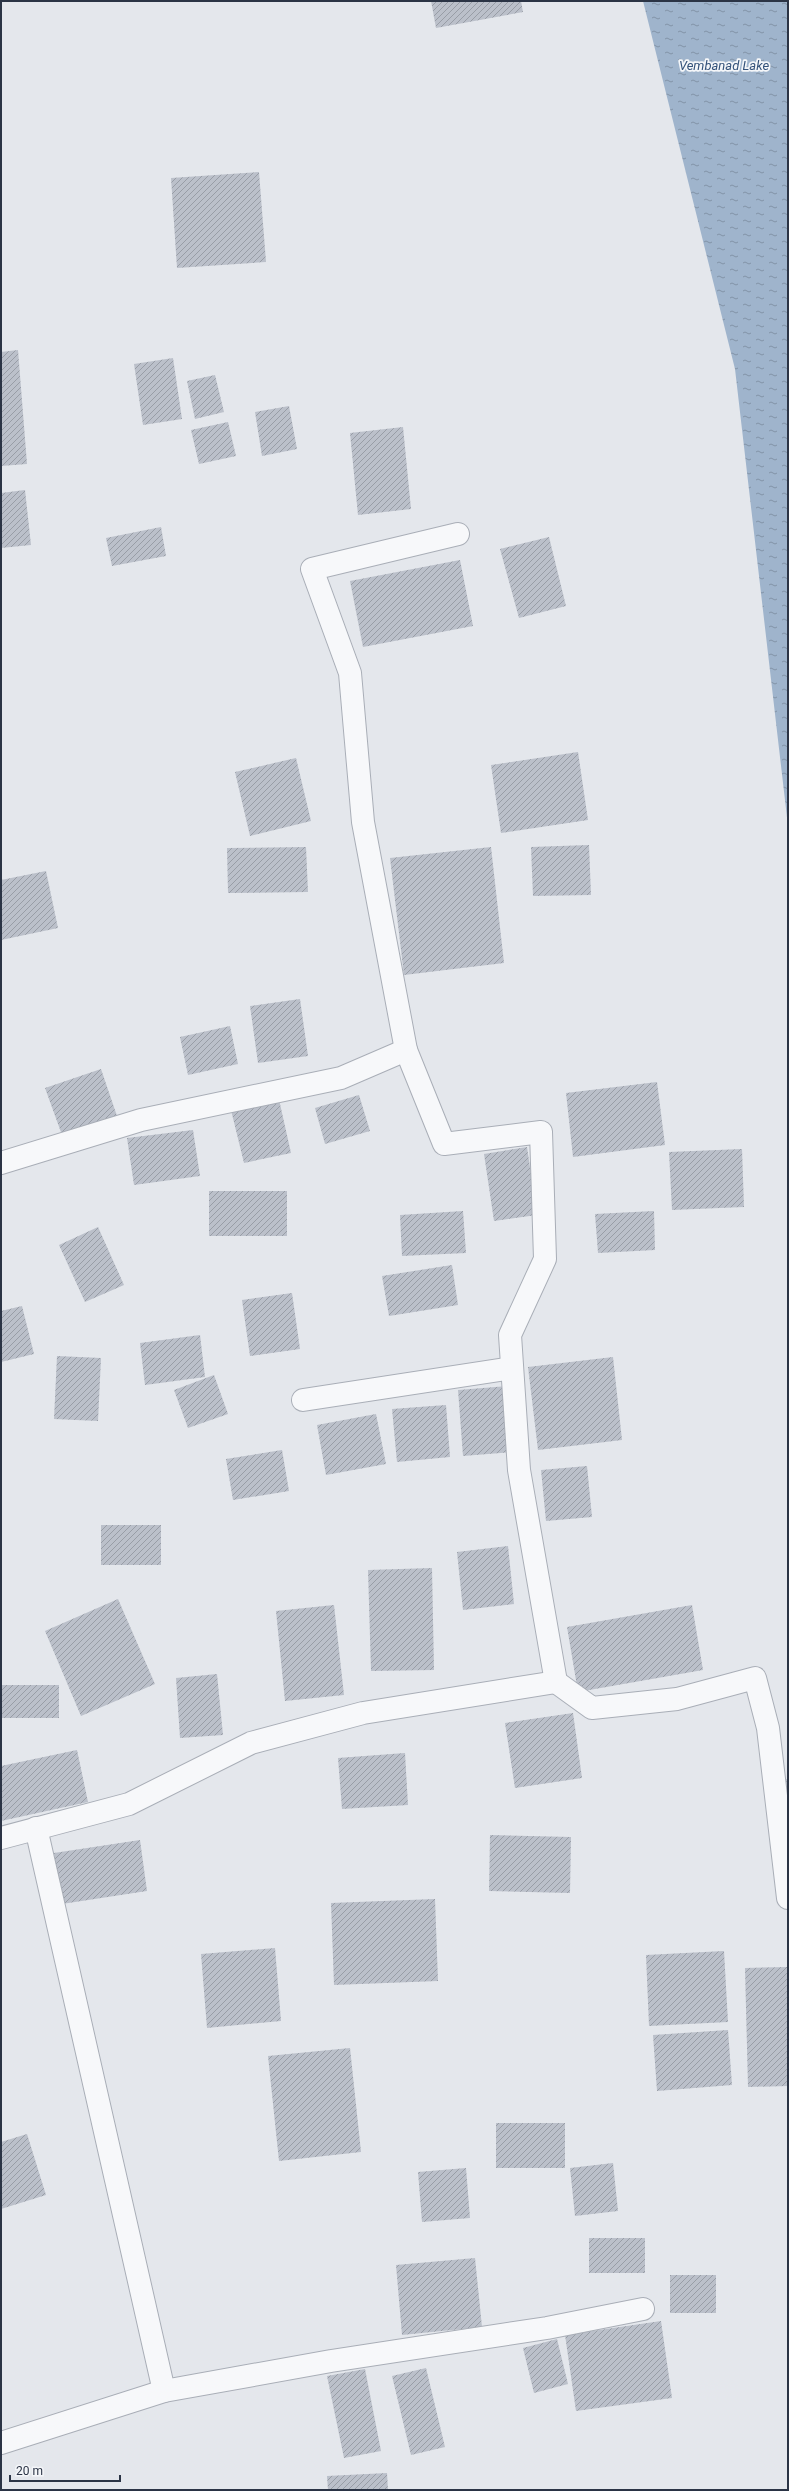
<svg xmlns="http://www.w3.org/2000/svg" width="789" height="2491" viewBox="0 0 789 2491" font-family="Roboto,sans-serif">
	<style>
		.water { fill: url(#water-ripples) }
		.building { fill: url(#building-hatch) }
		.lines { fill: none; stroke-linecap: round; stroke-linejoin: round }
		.minor-casing { stroke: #a9aeb7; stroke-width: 24 }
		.minor { stroke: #f7f8fa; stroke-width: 22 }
		.labels { text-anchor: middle; stroke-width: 3.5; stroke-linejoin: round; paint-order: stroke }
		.water-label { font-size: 13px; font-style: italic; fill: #34527a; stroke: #f4f6f9 }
	</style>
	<defs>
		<pattern id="water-ripples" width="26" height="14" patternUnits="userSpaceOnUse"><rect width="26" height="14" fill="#9fb4cc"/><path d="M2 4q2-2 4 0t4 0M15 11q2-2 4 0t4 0" fill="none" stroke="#8293a7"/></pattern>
		<pattern id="building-hatch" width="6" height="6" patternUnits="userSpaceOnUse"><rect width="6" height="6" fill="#bbc0ca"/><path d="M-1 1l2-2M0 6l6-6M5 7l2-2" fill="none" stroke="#989da6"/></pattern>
	</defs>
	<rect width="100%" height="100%" fill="#e4e7ec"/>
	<polygon class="water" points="643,1 788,1 788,826 735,369"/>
	<g class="building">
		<polygon points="431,1 521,1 523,12 436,28"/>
		<polygon points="259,172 266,262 177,268 171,178"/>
		<polygon points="18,350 27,464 1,466 1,352"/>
		<polygon points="173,358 182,419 143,425 134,364"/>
		<polygon points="215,375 224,412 195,419 187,381"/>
		<polygon points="289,406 297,449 262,456 255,412"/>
		<polygon points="228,422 236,456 199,464 191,430"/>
		<polygon points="403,427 411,509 358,515 350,433"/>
		<polygon points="25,490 31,545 1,548 1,493"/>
		<polygon points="161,527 166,556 112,566 106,538"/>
		<polygon points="549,537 566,606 519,618 500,549"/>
		<polygon points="460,560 473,626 363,647 350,581"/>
		<polygon points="578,752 588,820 501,833 491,765"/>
		<polygon points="296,758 311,821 250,836 235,772"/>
		<polygon points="589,845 591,895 533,896 531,847"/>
		<polygon points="306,847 308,892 228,893 227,848"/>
		<polygon points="491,847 504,963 404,975 390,858"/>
		<polygon points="46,871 58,928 1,940 1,880"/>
		<polygon points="300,999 308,1056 258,1063 250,1006"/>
		<polygon points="230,1026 238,1064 188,1075 180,1037"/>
		<polygon points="101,1069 117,1116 62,1135 45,1088"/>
		<polygon points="657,1082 665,1145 573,1157 566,1093"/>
		<polygon points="278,1095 291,1153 244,1163 230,1106"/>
		<polygon points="359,1095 370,1131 325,1144 315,1108"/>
		<polygon points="193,1130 200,1176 134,1185 127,1138"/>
		<polygon points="527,1147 537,1215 494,1221 484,1154"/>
		<polygon points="742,1149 744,1207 672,1210 669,1152"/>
		<rect x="209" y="1191" width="78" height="45"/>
		<polygon points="463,1211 466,1253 402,1256 400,1215"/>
		<polygon points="654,1211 655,1250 598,1253 595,1214"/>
		<polygon points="98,1227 124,1285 85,1302 59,1245"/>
		<polygon points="452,1265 458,1305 389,1316 382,1276"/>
		<polygon points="292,1293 300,1349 250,1356 242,1300"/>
		<polygon points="22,1306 34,1354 1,1362 1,1311"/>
		<polygon points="200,1335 205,1377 145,1385 140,1343"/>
		<polygon points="57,1356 101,1358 98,1421 54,1419"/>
		<polygon points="613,1357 622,1440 538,1450 528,1367"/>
		<polygon points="214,1375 228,1414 188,1428 174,1390"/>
		<polygon points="508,1386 513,1452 463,1456 458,1390"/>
		<polygon points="446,1405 450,1457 397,1462 392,1409"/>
		<polygon points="376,1414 386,1464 326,1475 317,1425"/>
		<polygon points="282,1450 289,1491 233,1500 226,1459"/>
		<polygon points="587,1466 592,1517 546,1521 541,1470"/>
		<rect x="101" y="1525" width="60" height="40"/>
		<polygon points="508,1546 514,1604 463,1610 457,1552"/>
		<polygon points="432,1568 434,1670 371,1671 368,1570"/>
		<polygon points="118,1599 155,1684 81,1716 45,1631"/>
		<polygon points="334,1605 344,1695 285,1701 276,1611"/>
		<polygon points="692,1605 703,1670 578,1692 567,1627"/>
		<polygon points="217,1674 223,1735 180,1738 176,1678"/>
		<rect x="1" y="1685" width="58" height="33"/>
		<polygon points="573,1713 582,1778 515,1788 505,1723"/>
		<polygon points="77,1750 88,1802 1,1821 1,1766"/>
		<polygon points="405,1753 408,1805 342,1809 338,1758"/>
		<polygon points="788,1779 788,1813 781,1780"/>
		<polygon points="490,1835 571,1837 570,1893 489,1891"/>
		<polygon points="140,1840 147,1891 62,1904 54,1853"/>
		<polygon points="435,1899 438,1981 334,1985 331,1903"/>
		<polygon points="275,1948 281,2021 207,2028 201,1954"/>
		<polygon points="724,1951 728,2022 649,2026 646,1955"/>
		<polygon points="788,1967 788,2086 748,2087 745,1968"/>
		<polygon points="728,2030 732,2085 657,2091 653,2035"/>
		<polygon points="350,2048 361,2152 279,2161 268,2056"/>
		<rect x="496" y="2123" width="69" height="45"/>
		<polygon points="27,2134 46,2195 1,2209 1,2142"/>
		<polygon points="613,2163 618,2211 575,2216 570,2168"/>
		<polygon points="466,2168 470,2218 422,2222 418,2172"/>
		<rect x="589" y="2238" width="56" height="35"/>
		<polygon points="475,2258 482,2327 402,2335 396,2265"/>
		<rect x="670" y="2275" width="46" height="38"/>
		<polygon points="661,2321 672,2398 576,2411 565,2335"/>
		<polygon points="557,2339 568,2384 534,2393 523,2348"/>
		<polygon points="426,2368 445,2447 411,2455 392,2376"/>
		<polygon points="365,2369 381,2451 344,2458 327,2376"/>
		<polygon points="387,2473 388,2490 328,2490 327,2476"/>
	</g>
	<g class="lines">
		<g class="minor-casing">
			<g id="minor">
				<polyline points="406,1050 363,822 350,673 312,569 458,534"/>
				<polyline points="1,1163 141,1120 341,1078 406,1050 444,1144 541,1132 545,1259 510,1335 519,1470 556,1682 363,1713 251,1743 129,1804 1,1838"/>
				<polyline points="303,1400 512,1368"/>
				<polyline points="556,1682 592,1708 677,1699 755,1678 768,1728 788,1898"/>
				<polyline points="36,1828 164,2391"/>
				<polyline points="1,2443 164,2391 331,2361 547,2328 643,2309"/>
			</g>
		</g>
		<use href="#minor" class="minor"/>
	</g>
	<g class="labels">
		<g class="water-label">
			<text x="724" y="70">Vembanad Lake</text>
		</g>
	</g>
	<rect width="789" height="2491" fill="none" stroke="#2b3445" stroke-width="4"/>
	<path d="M10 2475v6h110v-6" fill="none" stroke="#2b3445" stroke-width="2"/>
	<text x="16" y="2475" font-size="12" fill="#2b3445" stroke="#f4f6f9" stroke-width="3" paint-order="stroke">20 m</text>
</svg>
